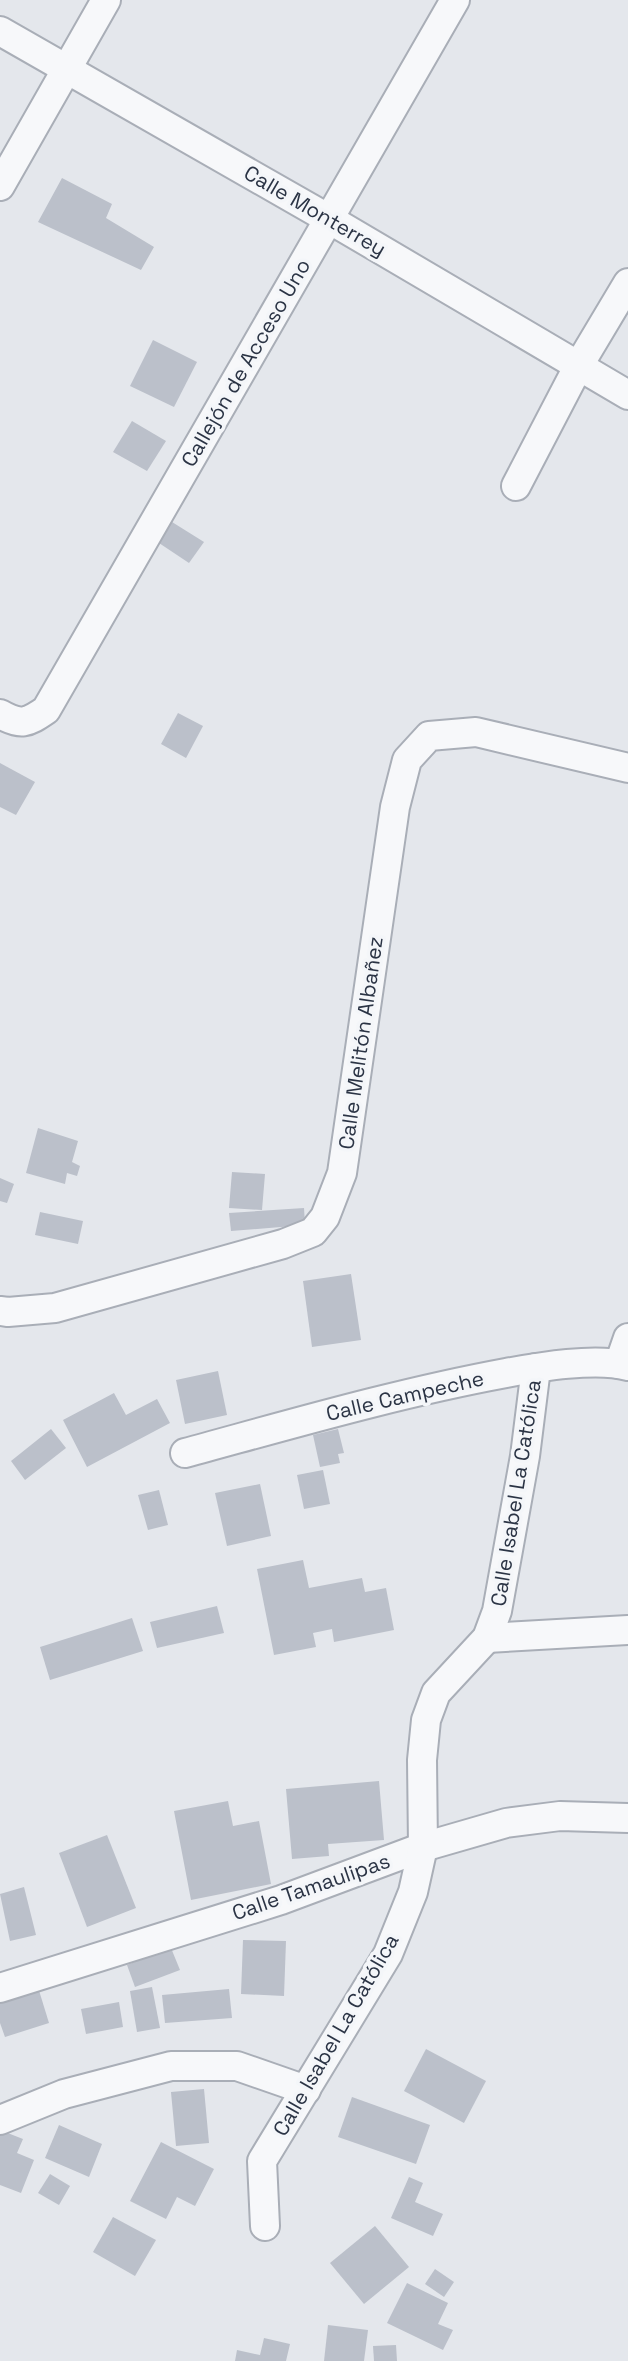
<svg xmlns="http://www.w3.org/2000/svg" width="628" height="2361" viewBox="0 0 628 2361" font-family="'Space Grotesk',sans-serif">
	<style>
		.building { fill: #bbc0ca }
		.lines { fill: none; stroke-linecap: round; stroke-linejoin: round }
		.street-casing { stroke: #a9aeb7; stroke-width: 32 }
		.street { stroke: #f7f8fa; stroke-width: 28 }
		.labels { text-anchor: middle; stroke-width: 7; stroke-linejoin: round; paint-order: stroke }
		.street-label { font-size: 21px; fill: #2b3445; stroke: #f4f6f9 }
	</style>
	<rect width="100%" height="100%" fill="#e4e7ec"/>
	<g class="building">
		<polygon points="62,178 112,204 106,218 154,247 141,270 38,222"/>
		<polygon points="153,340 197,362 174,407 130,386"/>
		<polygon points="132,421 166,441 147,471 113,452"/>
		<polygon points="172,522 204,542 189,563 159,543"/>
		<polygon points="178,713 203,726 186,758 161,744"/>
		<polygon points="0,763 35,782 16,815 0,807"/>
		<polygon points="38,1128 78,1141 72,1162 80,1166 77,1176 67,1173 65,1184 26,1173"/>
		<polygon points="232,1172 265,1174 262,1210 229,1208"/>
		<polygon points="0,1178 14,1184 7,1203 0,1201"/>
		<polygon points="304,1208 305,1225 231,1231 229,1213"/>
		<polygon points="40,1212 83,1221 78,1244 35,1235"/>
		<polygon points="351,1274 361,1340 312,1347 303,1281"/>
		<polygon points="218,1371 227,1415 185,1424 176,1380"/>
		<polygon points="114,1393 126,1415 157,1399 170,1423 87,1467 63,1420"/>
		<polygon points="51,1429 66,1448 25,1480 11,1461"/>
		<polygon points="338,1429 344,1453 338,1454 340,1463 320,1467 313,1435"/>
		<polygon points="323,1470 330,1504 304,1509 297,1475"/>
		<polygon points="260,1484 271,1536 227,1546 215,1493"/>
		<polygon points="159,1490 168,1525 148,1530 138,1495"/>
		<polygon points="303,1560 309,1588 362,1578 365,1592 386,1588 394,1630 334,1642 332,1629 313,1633 316,1647 274,1655 257,1569"/>
		<polygon points="217,1606 224,1633 157,1648 150,1622"/>
		<polygon points="132,1618 143,1651 50,1680 40,1647"/>
		<polygon points="379,1781 384,1840 328,1844 329,1856 292,1859 286,1789"/>
		<polygon points="228,1801 233,1826 259,1821 271,1884 191,1900 174,1811"/>
		<polygon points="107,1835 136,1908 87,1927 59,1853"/>
		<polygon points="24,1887 36,1935 10,1941 0,1894"/>
		<polygon points="243,1940 286,1941 284,1996 241,1994"/>
		<polygon points="171,1948 180,1970 135,1987 127,1965"/>
		<polygon points="37,1984 49,2023 5,2037 0,2023 0,1996"/>
		<polygon points="152,1987 160,2028 137,2032 130,1991"/>
		<polygon points="229,1989 232,2018 165,2023 162,1995"/>
		<polygon points="119,2002 123,2027 86,2034 81,2009"/>
		<polygon points="426,2049 486,2081 464,2123 404,2091"/>
		<polygon points="204,2089 209,2143 176,2146 171,2092"/>
		<polygon points="352,2097 430,2125 416,2164 338,2137"/>
		<polygon points="59,2125 102,2144 89,2177 45,2158"/>
		<polygon points="0,2130 23,2139 17,2153 34,2160 21,2193 0,2185"/>
		<polygon points="161,2142 214,2169 195,2206 177,2197 166,2219 130,2201"/>
		<polygon points="50,2174 70,2186 59,2205 38,2193"/>
		<polygon points="409,2177 423,2183 415,2202 443,2214 433,2236 391,2218"/>
		<polygon points="113,2217 156,2240 135,2276 93,2252"/>
		<polygon points="375,2226 409,2267 364,2304 330,2263"/>
		<polygon points="435,2269 454,2282 444,2297 425,2284"/>
		<polygon points="407,2283 448,2303 438,2324 453,2330 443,2350 387,2323"/>
		<polygon points="328,2325 368,2330 364,2361 324,2361"/>
		<polygon points="264,2338 290,2344 286,2361 235,2361 237,2350 260,2355"/>
		<polygon points="396,2345 397,2361 374,2361 373,2346"/>
	</g>
	<g class="lines">
		<g class="street-casing">
			<g id="street">
				<polyline points="0,31 329,219 628,395"/>
				<polyline points="0,186 106,0"/>
				<polyline points="516,486 579,365 628,283"/>
				<path d="M 0,714 C 21,726 27,723 46,710 L 455,0"/>
				<polyline points="0,1311 8,1312 55,1308 283,1244 313,1232 325,1217 342,1173 395,807 407,760 429,736 476,732 628,768"/>
				<polyline points="619,1364 628,1338"/>
				<path d="M 185,1453 C 292,1424 398,1393 506,1373 C 539,1367 596,1357 628,1366"/>
				<polyline points="487,1638 628,1630"/>
				<polyline points="0,1988 281,1900 423,1847 506,1823 560,1816 628,1818"/>
				<polyline points="0,2120 64,2094 171,2066 237,2066 306,2090"/>
				<polyline points="265,2226 262,2161 388,1954 413,1892 423,1847 422,1760 426,1720 436,1693 487,1638 497,1611 525,1456 536,1368"/>
			</g>
		</g>
		<use href="#street" class="street"/>
	</g>
	<g class="labels">
		<g class="street-label">
			<text transform="translate(315 211) rotate(30)" y="7">Calle Monterrey</text>
			<text transform="translate(246 363) rotate(-60)" y="7">Callejón de Acceso Uno</text>
			<text transform="translate(361 1043) rotate(-82)" y="7">Calle Melitón Albañez</text>
			<text transform="translate(405 1396) rotate(-13)" y="7">Calle Campeche</text>
			<text transform="translate(516 1493) rotate(-81)" y="7">Calle Isabel La Católica</text>
			<text transform="translate(311 1887) rotate(-19)" y="7">Calle Tamaulipas</text>
			<text transform="translate(336 2035) rotate(-60)" y="7">Calle Isabel La Católica</text>
		</g>
	</g>
</svg>
